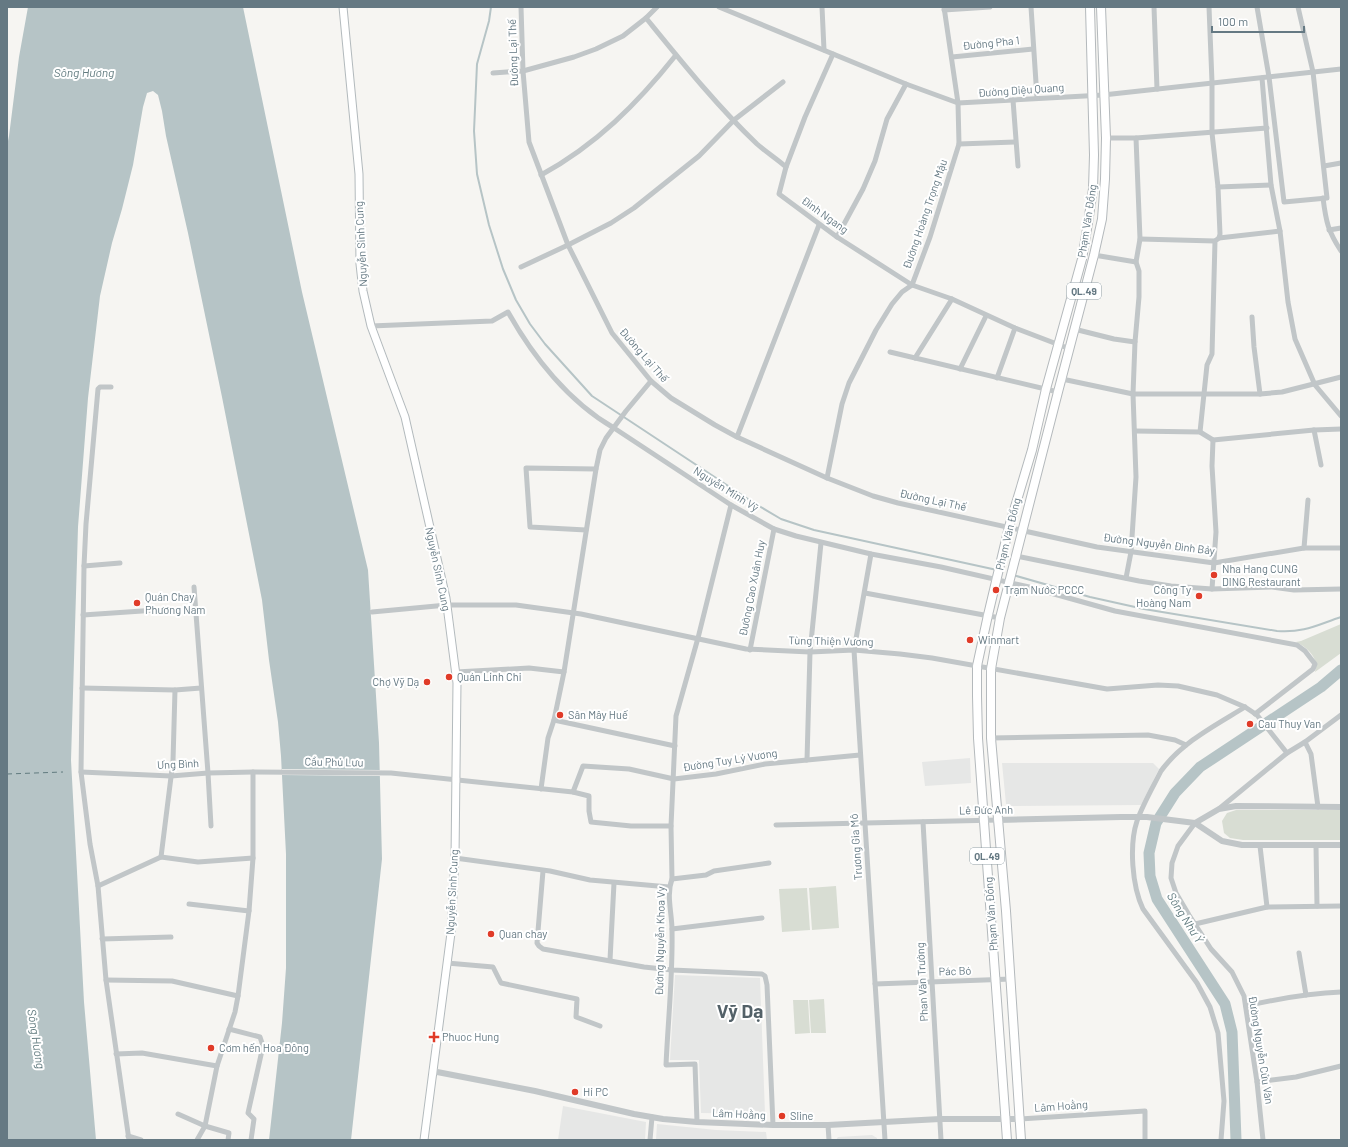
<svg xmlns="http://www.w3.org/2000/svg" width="1348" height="1147" viewBox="0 0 1348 1147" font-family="Barlow,sans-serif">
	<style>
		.built { fill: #e6e7e6 }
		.green { fill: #d8ddd3 }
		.water { fill: #b6c4c6 }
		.pier { fill: #f6f5f2 }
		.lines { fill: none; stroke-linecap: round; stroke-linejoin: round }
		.stream { stroke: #b6c4c6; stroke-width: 2 }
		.river { stroke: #b6c4c6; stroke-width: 11 }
		.ferry { stroke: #617b7f; stroke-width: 1; stroke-dasharray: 5 4; stroke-linecap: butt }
		.secondary-casing { stroke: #b3babd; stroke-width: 9 }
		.primary-casing { stroke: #b4b9bc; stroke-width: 10 }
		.minor { stroke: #c1c6c8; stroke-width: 5 }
		.tertiary { stroke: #c1c6c8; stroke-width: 6 }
		.secondary { stroke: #fff; stroke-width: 7 }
		.primary { stroke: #fff; stroke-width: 8 }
		.poi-dot { fill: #e03b28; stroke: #fff; stroke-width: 1.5 }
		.labels { text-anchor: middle; stroke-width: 4; stroke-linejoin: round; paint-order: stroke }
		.shield { fill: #fff; stroke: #93a1a8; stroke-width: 1 }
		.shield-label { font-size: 10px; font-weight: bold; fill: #657983 }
		.street-label { font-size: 11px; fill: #657983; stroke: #fff }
		.poi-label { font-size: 11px; fill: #657983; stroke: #fff; text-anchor: start }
		.water-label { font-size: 12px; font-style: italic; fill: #617b7f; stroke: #fff }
		.town-label { font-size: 19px; font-weight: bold; fill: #536168; stroke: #fff }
	</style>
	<rect width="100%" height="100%" fill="#f6f5f2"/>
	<g class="built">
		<polygon points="970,758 971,783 925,786 922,762"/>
		<polygon points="1002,763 1153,763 1159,769 1141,805 1012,806 1006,804"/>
		<polygon points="675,975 760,978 765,1114 701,1113 699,1060 670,1060"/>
		<polygon points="563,1106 646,1122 645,1140 558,1140"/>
		<polygon points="657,1124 716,1130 766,1132 767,1140 656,1140"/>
		<polygon points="872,1135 877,1138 877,1140 836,1140 838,1137"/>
	</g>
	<g class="green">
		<path d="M 1341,624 L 1341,653 L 1315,672 C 1320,659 1307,647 1296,642 L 1301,641 Z"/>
		<polygon points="1236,810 1341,810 1341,840 1243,840 1230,838 1224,833 1222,821 1227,813"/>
		<polygon points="836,886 839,928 812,930 809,888"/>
		<polygon points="807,888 810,930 782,932 779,889"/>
		<polygon points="824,999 826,1033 811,1033 809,1000"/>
		<polygon points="793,1000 808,1000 810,1033 795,1034"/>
	</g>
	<polygon class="water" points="28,7 243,7 302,292 368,570 379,743 382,859 351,1140 269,1140 282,1023 286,968 286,854 281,756 278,722 269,660 262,600 222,397 188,233 166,136 162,111 158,95 153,91 147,93 143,107 133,165 122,209 112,243 100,296 88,398 78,527 71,760 84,1002 96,1140 7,1140 7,146 9,136 19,57"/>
	<polygon class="pier" points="282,769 380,770 380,776 282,775"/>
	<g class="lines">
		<g class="stream">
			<polyline points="491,7 489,21 477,64 474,131 477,174 489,225 503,269 516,300 530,324 545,344 592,396 754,503 781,519 814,530 997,570"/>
			<path d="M 1013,575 L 1090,597 L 1144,609 L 1277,631 C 1304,633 1317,625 1341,617"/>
		</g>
		<polyline class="river" points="1236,1140 1232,1032 1225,1004 1157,899 1150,876 1149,853 1156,823 1175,793 1200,767 1321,687 1341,670"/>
		<polyline class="ferry" points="7,774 63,772"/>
		<g class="secondary-casing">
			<polyline id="secondary" points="343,7 359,174 360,264 363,291 371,326 405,417 446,598 457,683 455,858 451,933 424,1140"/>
		</g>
		<g class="primary-casing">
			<g id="primary">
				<polyline points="1007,1140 978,738 977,696 977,666 988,615 1009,527 1032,450 1046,389 1082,259 1088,223 1093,189 1094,155 1090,7"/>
				<polyline points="1021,1140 1006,911 991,738 991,669 1000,618 1058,392 1094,255 1102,219 1105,179 1106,138 1101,7"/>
			</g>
		</g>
		<g class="minor">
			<polyline points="521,7 523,71 529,142 568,245 612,333 651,381 671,398 715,425 737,437 827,478 873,496 898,503 1097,547 1214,563 1304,548 1341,548"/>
			<polyline points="719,7 906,84 958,103 1103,95 1341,69"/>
			<polyline points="822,7 824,50"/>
			<polyline points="1031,7 1037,98"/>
			<polyline points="1154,7 1157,89"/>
			<polyline points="1209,7 1212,82 1212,133 1218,187 1220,234 1219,238"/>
			<polyline points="1257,7 1269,77 1284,202 1327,198 1313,72 1298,7"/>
			<polyline points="944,10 990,7"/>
			<path d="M 646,18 C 681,61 717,106 757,144 C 766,152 777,159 786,167 L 779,194 L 837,237 L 912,285 L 952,299 L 1015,328 L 1070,349"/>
			<polyline points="952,57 1033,49"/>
			<polyline points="493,73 523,71 574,57 596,49 623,36 646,18 657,7"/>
			<polyline points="1262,78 1271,185 1280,231 1288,302 1295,339 1315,385 1341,416"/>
			<polyline points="1013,100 1018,166"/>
			<polyline points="1106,138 1136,138 1267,128"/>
			<polyline points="959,144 1015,142"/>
			<polyline points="1324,166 1341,163"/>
			<polyline points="786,167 805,117 833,54"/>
			<path d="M 541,175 C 596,145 637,104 676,55"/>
			<polyline points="1218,187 1271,185"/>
			<path d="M 1323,198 C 1326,222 1328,231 1341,251"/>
			<polyline points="1329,230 1341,228"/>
			<polyline points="837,237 863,189 875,161 887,119 906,84"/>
			<polyline points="1140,239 1215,241"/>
			<polyline points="1094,255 1136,262"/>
			<polyline points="521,267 568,245 611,223 634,208 699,156 734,120 783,82"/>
			<polyline points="1252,317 1254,347 1260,394"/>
			<path d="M 371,326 L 492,321 L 508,312 C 533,357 569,402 614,428 L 731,505 L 774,529 L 796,536 L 871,554 L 941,567 L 1029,587 L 1115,611 L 1297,645 L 1305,651 L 1315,664 L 1313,669 L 1255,714"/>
			<polyline points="1074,329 1114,339 1135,342"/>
			<polyline points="890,352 1058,392"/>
			<polyline points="915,358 952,299"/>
			<polyline points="960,369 986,316"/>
			<polyline points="997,378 1015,328"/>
			<polyline points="1062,379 1133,394 1260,394 1282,392 1341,377"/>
			<polyline points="111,387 100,387 98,389 86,524 84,566 81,772 90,844 98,886 106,980 129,1140"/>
			<polyline points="1314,430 1321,465"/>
			<polyline points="1135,431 1200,432 1213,440 1314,430 1341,429"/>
			<polyline points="1200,432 1207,365 1212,354 1215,241 1219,238 1280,231"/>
			<polyline points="737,437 819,225"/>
			<polyline points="827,478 842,404 849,383 876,330 892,304 902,292 912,285 930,237 959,144 958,103 944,7"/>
			<polyline points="586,530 530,527 526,468 596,469"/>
			<polyline points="1304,548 1308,500"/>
			<polyline points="871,554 854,650 885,1140"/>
			<polyline points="1016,556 1139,581 1171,586 1212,589 1272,587 1294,590 1341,589"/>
			<polyline points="84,566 120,563"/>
			<polyline points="1126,578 1131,552 1136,477 1133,394 1135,342 1139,297 1139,271 1136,262 1140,239 1136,138"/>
			<polyline points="194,587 208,773 211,826"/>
			<polyline points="1212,589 1216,532 1212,466 1213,440"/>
			<polyline points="865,593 1000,618"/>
			<polyline points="372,612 447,605 516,605 581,614 746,649 810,652 854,650 900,654 932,658 1107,689 1158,685 1178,686 1217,695 1245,707 1257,715 1287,753"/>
			<polyline points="83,615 157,610"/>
			<polyline points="750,650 774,529"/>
			<polyline points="456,672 529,668 564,672"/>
			<polyline points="82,688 175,690 201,688"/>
			<polyline points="554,720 675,746"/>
			<polyline points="991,738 1148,735 1175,740 1186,745"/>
			<polyline points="1305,742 1311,754 1318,807"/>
			<polyline points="807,760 810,652 821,543"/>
			<polyline points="81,772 171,776 208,773 253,772 391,773 573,792 589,796 589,811 591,822 631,826 671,826"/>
			<polyline points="541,789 548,738 554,720 564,672 596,469 600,450 606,438 626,411 651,381"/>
			<polyline points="573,792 583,766 629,769 674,779 716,774 765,764 860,755"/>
			<polyline points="1220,808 1287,753 1305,742 1341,715"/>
			<polyline points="923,822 941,1140"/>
			<polyline points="1195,823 1178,846 1172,863 1171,878 1176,893 1189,915 1211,949 1232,972 1244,996 1257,1082 1263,1140"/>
			<polyline points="776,825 999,820"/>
			<polyline points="1260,846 1267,907"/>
			<polyline points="1316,846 1317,906"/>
			<polyline points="161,857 173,761 175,690"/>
			<polyline points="455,858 550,871 590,880 669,887"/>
			<polyline points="543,871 537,943 539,946 543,949 644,967 672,970 762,974 765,976 767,985 773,1125"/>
			<polyline points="672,879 706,875 714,871 769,863"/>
			<polyline points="98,886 161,857 198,862 253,858"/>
			<polyline points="189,904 249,911"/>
			<polyline points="1195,924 1267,907 1341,906"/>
			<polyline points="672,929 762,918"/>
			<polyline points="102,939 171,937"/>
			<polyline points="1299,953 1306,995"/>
			<polyline points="610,960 614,883"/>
			<polyline points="447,963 493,967 501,983 577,999 576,1017 600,1026"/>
			<polyline points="106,980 172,981 238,996"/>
			<polyline points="875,984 1011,979"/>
			<path d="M 1246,1006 C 1277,999 1309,993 1341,992"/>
			<polyline points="229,1029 260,1037 263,1046 248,1113 254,1119 251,1140"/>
			<polyline points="116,1054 142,1053 217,1066"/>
			<polyline points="1257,1082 1296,1077 1341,1066"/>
			<polyline points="178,1114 205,1126 229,1133 228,1140"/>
			<polyline points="1020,1119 1145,1111 1145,1140"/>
			<path d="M 697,1122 L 695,1064 L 666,1065 C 668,1020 673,975 672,930 C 672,913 666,895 672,879 L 671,826 L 676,716 L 698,638 L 731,505"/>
			<polyline points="828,1125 829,1140"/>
			<polyline points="128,1136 141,1140"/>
			<polyline points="197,1140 205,1126 217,1066 235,1012 238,996 249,911 253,858 253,772"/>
			<polyline points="650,1140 652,1117"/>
			<path d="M 1221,1140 L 1224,1101 L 1218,1033 L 1210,1007 L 1197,983 L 1143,909 C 1132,886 1129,845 1137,821 C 1143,804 1153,787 1161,771 C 1182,742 1216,725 1245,707"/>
		</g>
		<g class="tertiary">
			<polyline points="999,820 1121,817 1147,817 1195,823 1222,841 1242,845 1341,845"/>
			<polyline points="1195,823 1219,809 1236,806 1341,807"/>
			<polyline points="432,1071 535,1091 634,1114 663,1119 697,1122 773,1125 828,1125 940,1119 1020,1119"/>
		</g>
		<use href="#secondary" class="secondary"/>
		<use href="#primary" class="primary"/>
	</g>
	<g class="poi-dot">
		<circle cx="1214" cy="575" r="4"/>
		<circle cx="996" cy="590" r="4"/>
		<circle cx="1199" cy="596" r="4"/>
		<circle cx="137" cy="603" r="4"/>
		<circle cx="970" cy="640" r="4"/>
		<circle cx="449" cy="677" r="4"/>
		<circle cx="427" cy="682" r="4"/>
		<circle cx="560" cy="715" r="4"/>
		<circle cx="1250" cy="724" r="4"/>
		<circle cx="491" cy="934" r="4"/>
		<path d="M432 1031h4v4h4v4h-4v4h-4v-4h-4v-4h4z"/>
		<circle cx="211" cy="1048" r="4"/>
		<circle cx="575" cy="1092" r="4"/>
		<circle cx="782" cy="1116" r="4"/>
	</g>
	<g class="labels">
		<g class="shield">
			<rect x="1067" y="283" width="34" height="16" rx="3"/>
			<rect x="970" y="848" width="34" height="16" rx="3"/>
		</g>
		<g class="shield-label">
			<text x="1084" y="295">QL.49</text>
			<text x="987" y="860">QL.49</text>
		</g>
		<g class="street-label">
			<text transform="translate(991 43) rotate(-6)" y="4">Đường Pha 1</text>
			<text transform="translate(513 53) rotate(-92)" y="4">Đường Lại Thế</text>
			<text transform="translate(1021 90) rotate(-4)" y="4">Đường Diệu Quang</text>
			<text transform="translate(925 214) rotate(-71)" y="4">Đường Hoàng Trọng Mậu</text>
			<text transform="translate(825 215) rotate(36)" y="4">Đình Ngang</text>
			<text transform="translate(1087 221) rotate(-81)" y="4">Phạm Văn Đồng</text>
			<text transform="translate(361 244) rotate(-93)" y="4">Nguyễn Sinh Cung</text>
			<text transform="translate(644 355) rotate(49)" y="4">Đường Lại Thế</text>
			<text transform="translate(726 489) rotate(32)" y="4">Nguyễn Minh Vỹ</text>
			<text transform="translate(933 500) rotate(12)" y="4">Đường Lại Thế</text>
			<text transform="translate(1008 534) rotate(-76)" y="4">Phạm Văn Đồng</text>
			<text transform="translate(1159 544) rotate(7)" y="4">Đường Nguyễn Đình Bảy</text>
			<text transform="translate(438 569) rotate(78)" y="4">Nguyễn Sinh Cung</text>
			<text transform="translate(752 588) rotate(-79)" y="4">Đường Cao Xuân Huy</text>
			<text transform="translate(831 641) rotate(1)" y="4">Tùng Thiện Vương</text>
			<text transform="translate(730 760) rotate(-9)" y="4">Đường Tuy Lý Vương</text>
			<text transform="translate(334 762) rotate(1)" y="4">Cầu Phú Lưu</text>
			<text transform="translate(178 764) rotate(-3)" y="4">Ưng Bình</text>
			<text transform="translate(986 810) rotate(-1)" y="4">Lê Đức Anh</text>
			<text transform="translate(856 847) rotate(-94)" y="4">Trương Gia Mô</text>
			<text transform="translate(452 892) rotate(-87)" y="4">Nguyễn Sinh Cung</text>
			<text transform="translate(991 914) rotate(-94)" y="4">Phạm Văn Đồng</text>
			<text transform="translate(660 941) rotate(-89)" y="4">Đường Nguyễn Khoa Vy</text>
			<text transform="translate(955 971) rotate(-2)" y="4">Pác Bó</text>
			<text transform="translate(922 982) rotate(-93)" y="4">Phan Văn Trường</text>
			<text transform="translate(1261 1050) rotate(81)" y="4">Đường Nguyễn Cửu Vân</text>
			<text transform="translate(1061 1106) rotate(-4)" y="4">Lâm Hoằng</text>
			<text transform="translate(739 1114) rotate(3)" y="4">Lâm Hoằng</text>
		</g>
		<g class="poi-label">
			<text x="1222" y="573">Nha Hang CUNG<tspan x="1222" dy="13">DING Restaurant</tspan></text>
			<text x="1004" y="594">Trạm Nước PCCC</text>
			<text x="1191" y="594" text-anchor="end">Công Ty<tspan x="1191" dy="13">Hoàng Nam</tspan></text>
			<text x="145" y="601">Quán Chay<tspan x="145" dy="13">Phương Nam</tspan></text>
			<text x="978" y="644">Winmart</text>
			<text x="457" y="681">Quán Linh Chi</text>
			<text x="419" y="686" text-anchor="end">Chợ Vỹ Dạ</text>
			<text x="568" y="719">Sân Mây Huế</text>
			<text x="1258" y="728">Cau Thuy Van</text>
			<text x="499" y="938">Quan chay</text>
			<text x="442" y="1041">Phuoc Hung</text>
			<text x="219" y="1052">Cơm hến Hoa Đông</text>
			<text x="583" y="1096">Hi PC</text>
			<text x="790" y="1120">Sline</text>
		</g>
		<g class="water-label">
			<text x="84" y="77">Sông Hương</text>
			<text transform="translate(1185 918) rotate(58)" y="4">Sông Như Ý</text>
			<text transform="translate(36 1039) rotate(81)" y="4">Sông Hương</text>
		</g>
		<g class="town-label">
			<text x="740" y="1018">Vỹ Dạ</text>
		</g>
	</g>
	<rect width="1348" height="1147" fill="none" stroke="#657983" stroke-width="16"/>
	<path d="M1212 26v6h92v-6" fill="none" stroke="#657983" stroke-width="2"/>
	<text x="1218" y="26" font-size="12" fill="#657983" stroke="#ffffff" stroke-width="3" paint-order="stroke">100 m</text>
</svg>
